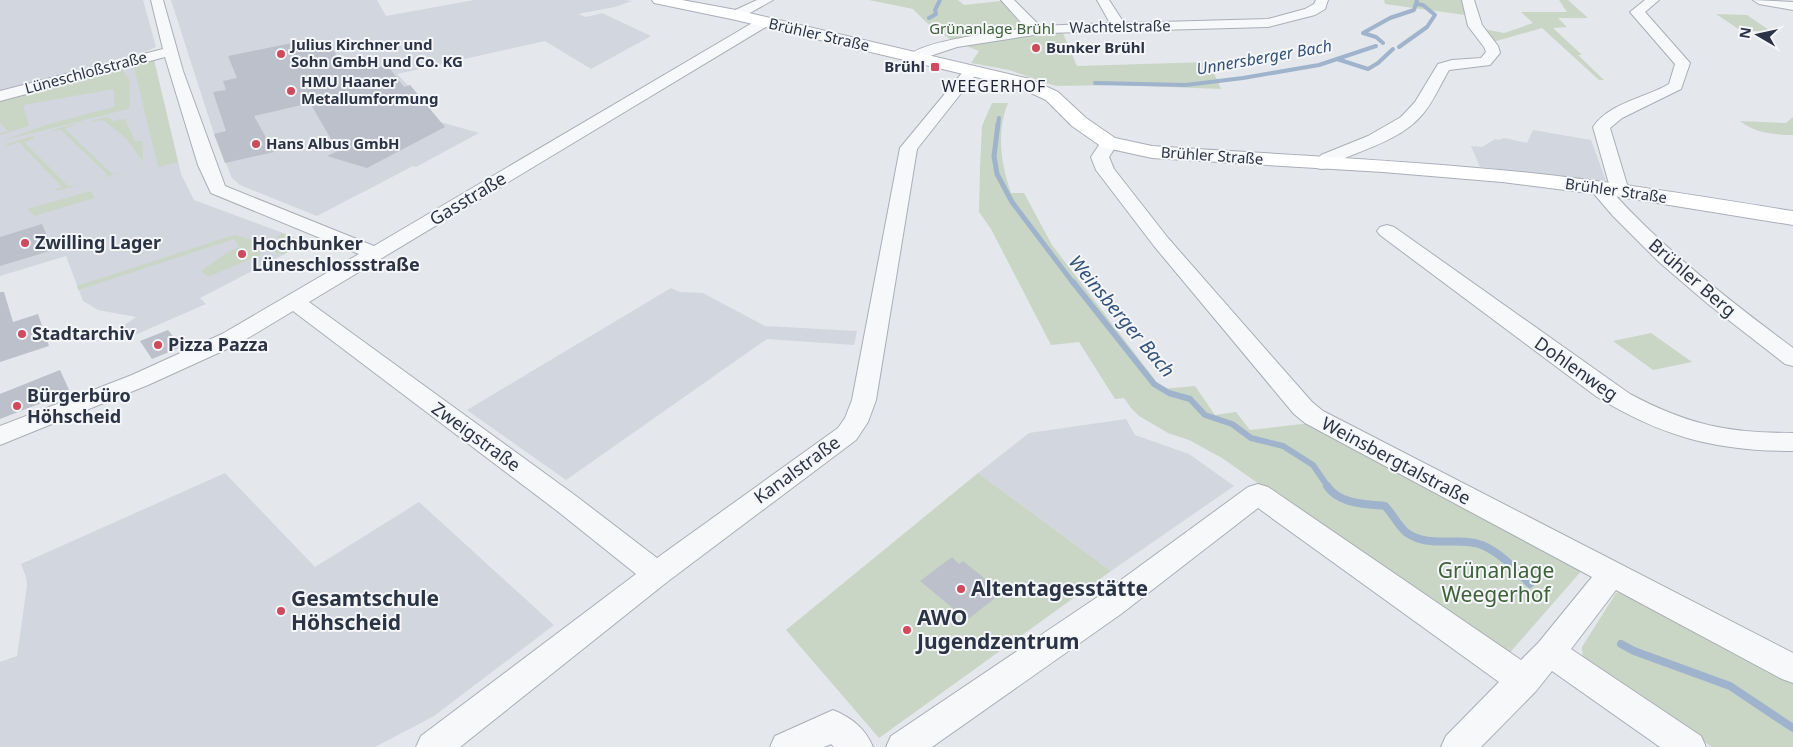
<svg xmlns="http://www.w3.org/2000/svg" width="1793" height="747" viewBox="0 0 1793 747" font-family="'Noto Sans',sans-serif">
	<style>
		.built { fill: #d2d6de }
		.green { fill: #c9d6c5 }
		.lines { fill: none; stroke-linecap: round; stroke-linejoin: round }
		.stream-far3 { stroke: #9fb4cc; stroke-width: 4 }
		.stream-far2 { stroke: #9fb4cc; stroke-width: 5 }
		.stream-far1 { stroke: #9fb4cc; stroke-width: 6 }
		.stream { stroke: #9fb4cc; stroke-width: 8 }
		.building { fill: #bbc0ca }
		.minor-casing { stroke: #a9aeb7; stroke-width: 2 }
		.secondary-casing { stroke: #a9aeb7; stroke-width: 2 }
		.minor { fill: #f7f8fa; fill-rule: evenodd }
		.secondary { fill: #fff; fill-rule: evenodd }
		.poi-dot { fill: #d1495b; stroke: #f4f6f9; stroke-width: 2 }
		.labels { text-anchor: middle; stroke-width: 4; stroke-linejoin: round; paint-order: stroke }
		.far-street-label { font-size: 15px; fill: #2b3445; stroke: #f4f6f9 }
		.far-park-label { font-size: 15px; fill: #3f6138; stroke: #f4f6f9 }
		.far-poi-label { font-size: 15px; font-weight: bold; fill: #2b3445; stroke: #f4f6f9; text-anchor: start }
		.far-water-label { font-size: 16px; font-style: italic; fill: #34527a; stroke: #f4f6f9 }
		.far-neighbourhood-label { font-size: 16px; letter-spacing: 1px; fill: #1d2536; stroke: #f4f6f9 }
		.street-label { font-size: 18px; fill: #2b3445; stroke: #f4f6f9 }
		.poi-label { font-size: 18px; font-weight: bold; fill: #2b3445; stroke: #f4f6f9; text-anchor: start }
		.water-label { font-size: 19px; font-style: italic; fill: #34527a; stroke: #f4f6f9 }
		.near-park-label { font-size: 21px; fill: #3f6138; stroke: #f4f6f9 }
		.near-poi-label { font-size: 21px; font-weight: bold; fill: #2b3445; stroke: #f4f6f9; text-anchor: start }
	</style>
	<rect width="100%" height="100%" fill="#e4e7ec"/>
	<g class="built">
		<polygon points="0,0 143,0 156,47 147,51 0,91"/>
		<polygon points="171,0 377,0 386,16 474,0 624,0 632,1 615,7 578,14 586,17 602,13 651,36 591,69 545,41 397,74 427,105 409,113 479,133 416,167 413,166 317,216 240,185 232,178 214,134"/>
		<polygon points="154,60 181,174 194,200 283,233 277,237 283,241 273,252 283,255 200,298 206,304 128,338 119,329 136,317 98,310 83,301 66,256 0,276 0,100"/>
		<polygon points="1533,130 1591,140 1606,181 1480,167 1471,146 1482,147 1495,139 1499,140 1504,138 1527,143"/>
		<polygon points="671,288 680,292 703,293 765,326 857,331 854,345 767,339 566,480 467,410"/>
		<polygon points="1126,419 1135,435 1189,454 1234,486 1111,571 978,473 1029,433"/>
		<polygon points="225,473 315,567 419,502 554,625 434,716 375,747 0,747 0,662 17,656 27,585 26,577 21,564"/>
	</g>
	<g class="green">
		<polygon points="869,0 958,0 964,5 1001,1 1025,29 1062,31 1077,66 1209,62 1221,89 1115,85 1056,86 1009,70 971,63 979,51 953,41 927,23 913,9"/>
		<polygon points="1384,0 1463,0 1465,15 1385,4"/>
		<polygon points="1559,0 1568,0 1588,18 1558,18 1567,27 1553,28 1582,55 1578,55 1604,80 1599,80 1542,28 1493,42 1483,29 1504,33 1533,23 1521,12 1567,12"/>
		<polygon points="1716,14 1747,15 1772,32 1740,30"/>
		<polygon points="154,60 178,162 158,167 133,63"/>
		<polygon points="121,67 129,80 130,107 128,109 1,141 49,124 114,107 114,89 23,105 29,126 0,135 0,133 8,131 0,123 0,100"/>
		<path d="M 992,103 L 1008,103 C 996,133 1001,164 1011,193 L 1024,193 L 1052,245 L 1162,389 L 1195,386 L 1215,415 L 1236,412 L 1250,430 L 1311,423 L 1584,568 L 1506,657 L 1222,458 L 1189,440 L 1168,433 L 1139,416 L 1131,408 L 1124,398 L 1115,399 L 1079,342 L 1051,345 L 991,229 L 979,212 L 980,168 L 982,126 Z"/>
		<polygon points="108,117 113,121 125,119 135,141 142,141 143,162 126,138 103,120 91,122 90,121"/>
		<path d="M 1793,117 L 1793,135 C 1774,135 1755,133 1740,121 L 1786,123 Z"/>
		<polygon points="73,124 74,125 65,129 112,174 122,172 102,178 108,175 61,130 50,131"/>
		<polygon points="33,136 35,138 24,142 68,186 81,184 57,191 55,189 62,187 19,142 8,146 6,144"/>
		<polygon points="91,191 94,198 34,216 28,209"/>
		<polygon points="283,233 306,242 283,255 273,252 282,241 276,237"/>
		<path d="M 234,235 L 268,244 L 260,255 L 208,277 L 201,271 C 214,263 225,252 239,247 L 234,239 L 78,290 L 77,286 Z"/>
		<polygon points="1651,333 1692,362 1653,370 1613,341"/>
		<polygon points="978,473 1111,571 879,738 786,630"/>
		<path d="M 1627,592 L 1793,677 L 1793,747 L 1712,747 L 1595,670 C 1587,663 1581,658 1582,647 L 1616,593 Z"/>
	</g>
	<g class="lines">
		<g class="stream-far3">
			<polyline points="929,18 936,14 935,10 940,0"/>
			<polyline points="1383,43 1376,37 1363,33 1390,18 1414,10 1417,0"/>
			<polyline points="1399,47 1427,27 1435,15 1423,5 1417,4"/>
			<polyline points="1337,59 1368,69 1378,63 1393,49"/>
			<polyline points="1095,83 1186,85 1243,78 1319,65 1376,46"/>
			<polyline points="998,125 999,118"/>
		</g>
		<polyline class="stream-far2" points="998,124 994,156 997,174 1012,202 1074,284"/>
		<polyline class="stream-far1" points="1073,282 1154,384 1169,393 1190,399 1205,415 1232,424 1251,438 1283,446 1313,465 1328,487"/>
		<g class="stream">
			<path d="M 1327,486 C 1339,504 1365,504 1385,506 C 1393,514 1398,526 1407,533 C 1430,549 1458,536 1482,545 C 1501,553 1516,570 1530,584"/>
			<polyline points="1621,644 1634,651 1730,686 1793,728"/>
		</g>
	</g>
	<g class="building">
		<polygon points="302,41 305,46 328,42 339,59 347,58 368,64 378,65 379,67 387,65 404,87 410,85 445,127 367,168 327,156 338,151 310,103 254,116 274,152 225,163 214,134 226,131 213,92 226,90 223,81 237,78 228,56"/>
		<polygon points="42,224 53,250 0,266 0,237"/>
		<polygon points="0,292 4,292 13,322 38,314 49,346 0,362"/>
		<polygon points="168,330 181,347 152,359 140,341"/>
		<polygon points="60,370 70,392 0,419 0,394"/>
		<polygon points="952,557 959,564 963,561 994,586 991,588 999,595 967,620 920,581"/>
	</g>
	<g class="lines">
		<g class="minor-casing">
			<g id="minor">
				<polygon points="151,0 163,0 183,71 225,186 374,246 759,19 769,19 771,22 769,25 309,302 576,496 657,558 838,428 845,418 852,400 900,148 967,67 977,67 979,70 977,73 917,149 876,400 868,422 856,440 667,582 460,747 416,747 421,736 636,574 556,510 293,311 238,344 148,385 0,445 0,426 132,375 222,334 359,254 211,193 198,165 165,57 0,101 0,91 163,49"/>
				<polygon points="757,0 773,0 741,18 731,18 729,15 731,12"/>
				<path d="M 1001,0 L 1014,0 L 1040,26 L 1110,23 L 1097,0 L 1109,0 L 1124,23 L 1268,19 L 1305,9 L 1314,4 L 1316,0 L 1328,0 L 1325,9 L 1315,15 L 1268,27 L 1046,33 L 957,47 L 915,61 L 910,60 L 908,57 C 920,40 1003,32 1026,28 Z"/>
				<path d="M 1462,0 L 1474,0 L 1482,25 L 1498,46 L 1500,53 L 1490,65 L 1449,70 C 1440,85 1433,103 1421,116 C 1400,140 1362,150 1333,163 C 1328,169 1324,170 1317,168 L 1314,164 L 1321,155 L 1368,136 L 1401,117 L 1415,102 L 1438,64 L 1452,60 L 1481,58 L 1486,52 L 1484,47 L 1468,26 Z"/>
				<path d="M 1645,0 L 1659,0 L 1645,12 L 1690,63 L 1681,89 L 1622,118 L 1610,128 L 1629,191 L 1627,195 L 1615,195 C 1668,253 1730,301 1793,348 L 1793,366 L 1785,364 L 1708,304 L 1659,262 L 1613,216 L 1589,188 L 1592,184 C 1601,182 1604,184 1611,191 L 1593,127 C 1609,103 1645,98 1669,84 L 1675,64 L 1630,12 Z"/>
				<polygon points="1753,0 1793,2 1793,10 1759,4"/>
				<polygon points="1109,138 1115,139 1118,143 1109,157 1114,169 1168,238 1312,402 1323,411 1793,653 1793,683 1782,679 1616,590 1571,649 1701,736 1706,747 1660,747 1552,671 1536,691 1481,747 1441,747 1446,736 1499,682 1258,508 1121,614 932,747 886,747 891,736 1099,596 1248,487 1258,484 1268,487 1521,660 1539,642 1592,577 1305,423 1294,414 1154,246 1096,170 1091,157 1103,139"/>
				<path d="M 1387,225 L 1394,227 L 1630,394 C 1688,425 1728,433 1793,433 L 1793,451 C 1716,451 1663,437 1597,397 L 1380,235 L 1377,231 L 1380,227 Z"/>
				<path d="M 833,710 C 852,718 865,728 873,747 L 834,747 L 831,744 L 824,747 L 770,747 L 775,736 Z"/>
			</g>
		</g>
		<g class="secondary-casing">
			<path id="secondary" d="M 652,0 L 682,0 L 736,10 L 1030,79 L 1058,92 L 1086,118 L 1115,138 L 1152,146 C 1268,154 1384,159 1500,170 C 1598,179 1696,196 1793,211 L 1793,225 L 1620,197 L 1502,182 L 1383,172 L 1152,158 L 1102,147 L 1072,126 L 1046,100 L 1018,87 L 736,20 L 659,4 L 654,3 Z"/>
		</g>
		<use href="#minor" class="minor"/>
		<use href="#secondary" class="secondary"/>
	</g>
	<g class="poi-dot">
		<circle cx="1036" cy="48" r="5"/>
		<circle cx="281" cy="54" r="5"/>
		<rect x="930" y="62" width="10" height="10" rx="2.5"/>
		<circle cx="291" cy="91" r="5"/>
		<circle cx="256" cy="144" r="5"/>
		<circle cx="25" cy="243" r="5"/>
		<circle cx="242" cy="254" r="5"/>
		<circle cx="22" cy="334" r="5"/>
		<circle cx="158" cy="345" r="5"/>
		<circle cx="17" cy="406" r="5"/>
		<circle cx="961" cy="589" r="5"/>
		<circle cx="281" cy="611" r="5"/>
		<circle cx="907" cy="630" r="5"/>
	</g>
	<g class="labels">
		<g class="far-street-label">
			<text transform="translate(1120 27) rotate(-1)" y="5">Wachtelstraße</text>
			<text transform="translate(819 35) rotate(13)" y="5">Brühler Straße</text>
			<text transform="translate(86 73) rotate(-15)" y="5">Lüneschloßstraße</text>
			<text transform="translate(1212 156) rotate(4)" y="5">Brühler Straße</text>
			<text transform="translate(1616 191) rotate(8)" y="5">Brühler Straße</text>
		</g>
		<g class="far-park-label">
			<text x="992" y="34">Grünanlage Brühl</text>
		</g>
		<g class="far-poi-label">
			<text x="291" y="50">Julius Kirchner und<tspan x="291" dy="17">Sohn GmbH und Co. KG</tspan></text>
			<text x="1046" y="53">Bunker Brühl</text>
			<text x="925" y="72" text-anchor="end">Brühl</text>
			<text x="301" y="87">HMU Haaner<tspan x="301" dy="17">Metallumformung</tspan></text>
			<text x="266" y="149">Hans Albus GmbH</text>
		</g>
		<g class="far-water-label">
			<text transform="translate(1264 57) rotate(-10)" y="6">Unnersberger Bach</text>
		</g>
		<g class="far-neighbourhood-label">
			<text x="994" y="92">WEEGERHOF</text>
		</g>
		<g class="street-label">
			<text transform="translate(468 199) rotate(-31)" y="6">Gasstraße</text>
			<text transform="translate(1692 278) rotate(41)" y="6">Brühler Berg</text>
			<text transform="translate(1576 369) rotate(35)" y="6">Dohlenweg</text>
			<text transform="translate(476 437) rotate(36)" y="6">Zweigstraße</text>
			<text transform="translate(1396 461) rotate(28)" y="6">Weinsbergtalstraße</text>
			<text transform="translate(797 470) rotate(-36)" y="6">Kanalstraße</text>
		</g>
		<g class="poi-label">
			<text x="35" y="249">Zwilling Lager</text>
			<text x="252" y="250">Hochbunker<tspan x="252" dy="21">Lüneschlossstraße</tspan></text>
			<text x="32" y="340">Stadtarchiv</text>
			<text x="168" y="351">Pizza Pazza</text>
			<text x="27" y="402">Bürgerbüro<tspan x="27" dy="21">Höhscheid</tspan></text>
		</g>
		<g class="water-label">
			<text transform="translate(1122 316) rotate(50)" y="7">Weinsberger Bach</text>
		</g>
		<g class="near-park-label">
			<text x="1496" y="578">Grünanlage<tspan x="1496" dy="24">Weegerhof</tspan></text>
		</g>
		<g class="near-poi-label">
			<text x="971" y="596">Altentagesstätte</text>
			<text x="291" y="606">Gesamtschule<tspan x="291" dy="24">Höhscheid</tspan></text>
			<text x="917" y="625">AWO<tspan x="917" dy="24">Jugendzentrum</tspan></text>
		</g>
	</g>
	<g transform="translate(1758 35) rotate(279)" stroke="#f4f6f9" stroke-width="4" paint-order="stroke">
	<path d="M0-4L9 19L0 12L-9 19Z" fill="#2b3445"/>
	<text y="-8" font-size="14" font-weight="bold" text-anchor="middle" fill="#2b3445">N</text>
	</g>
</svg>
